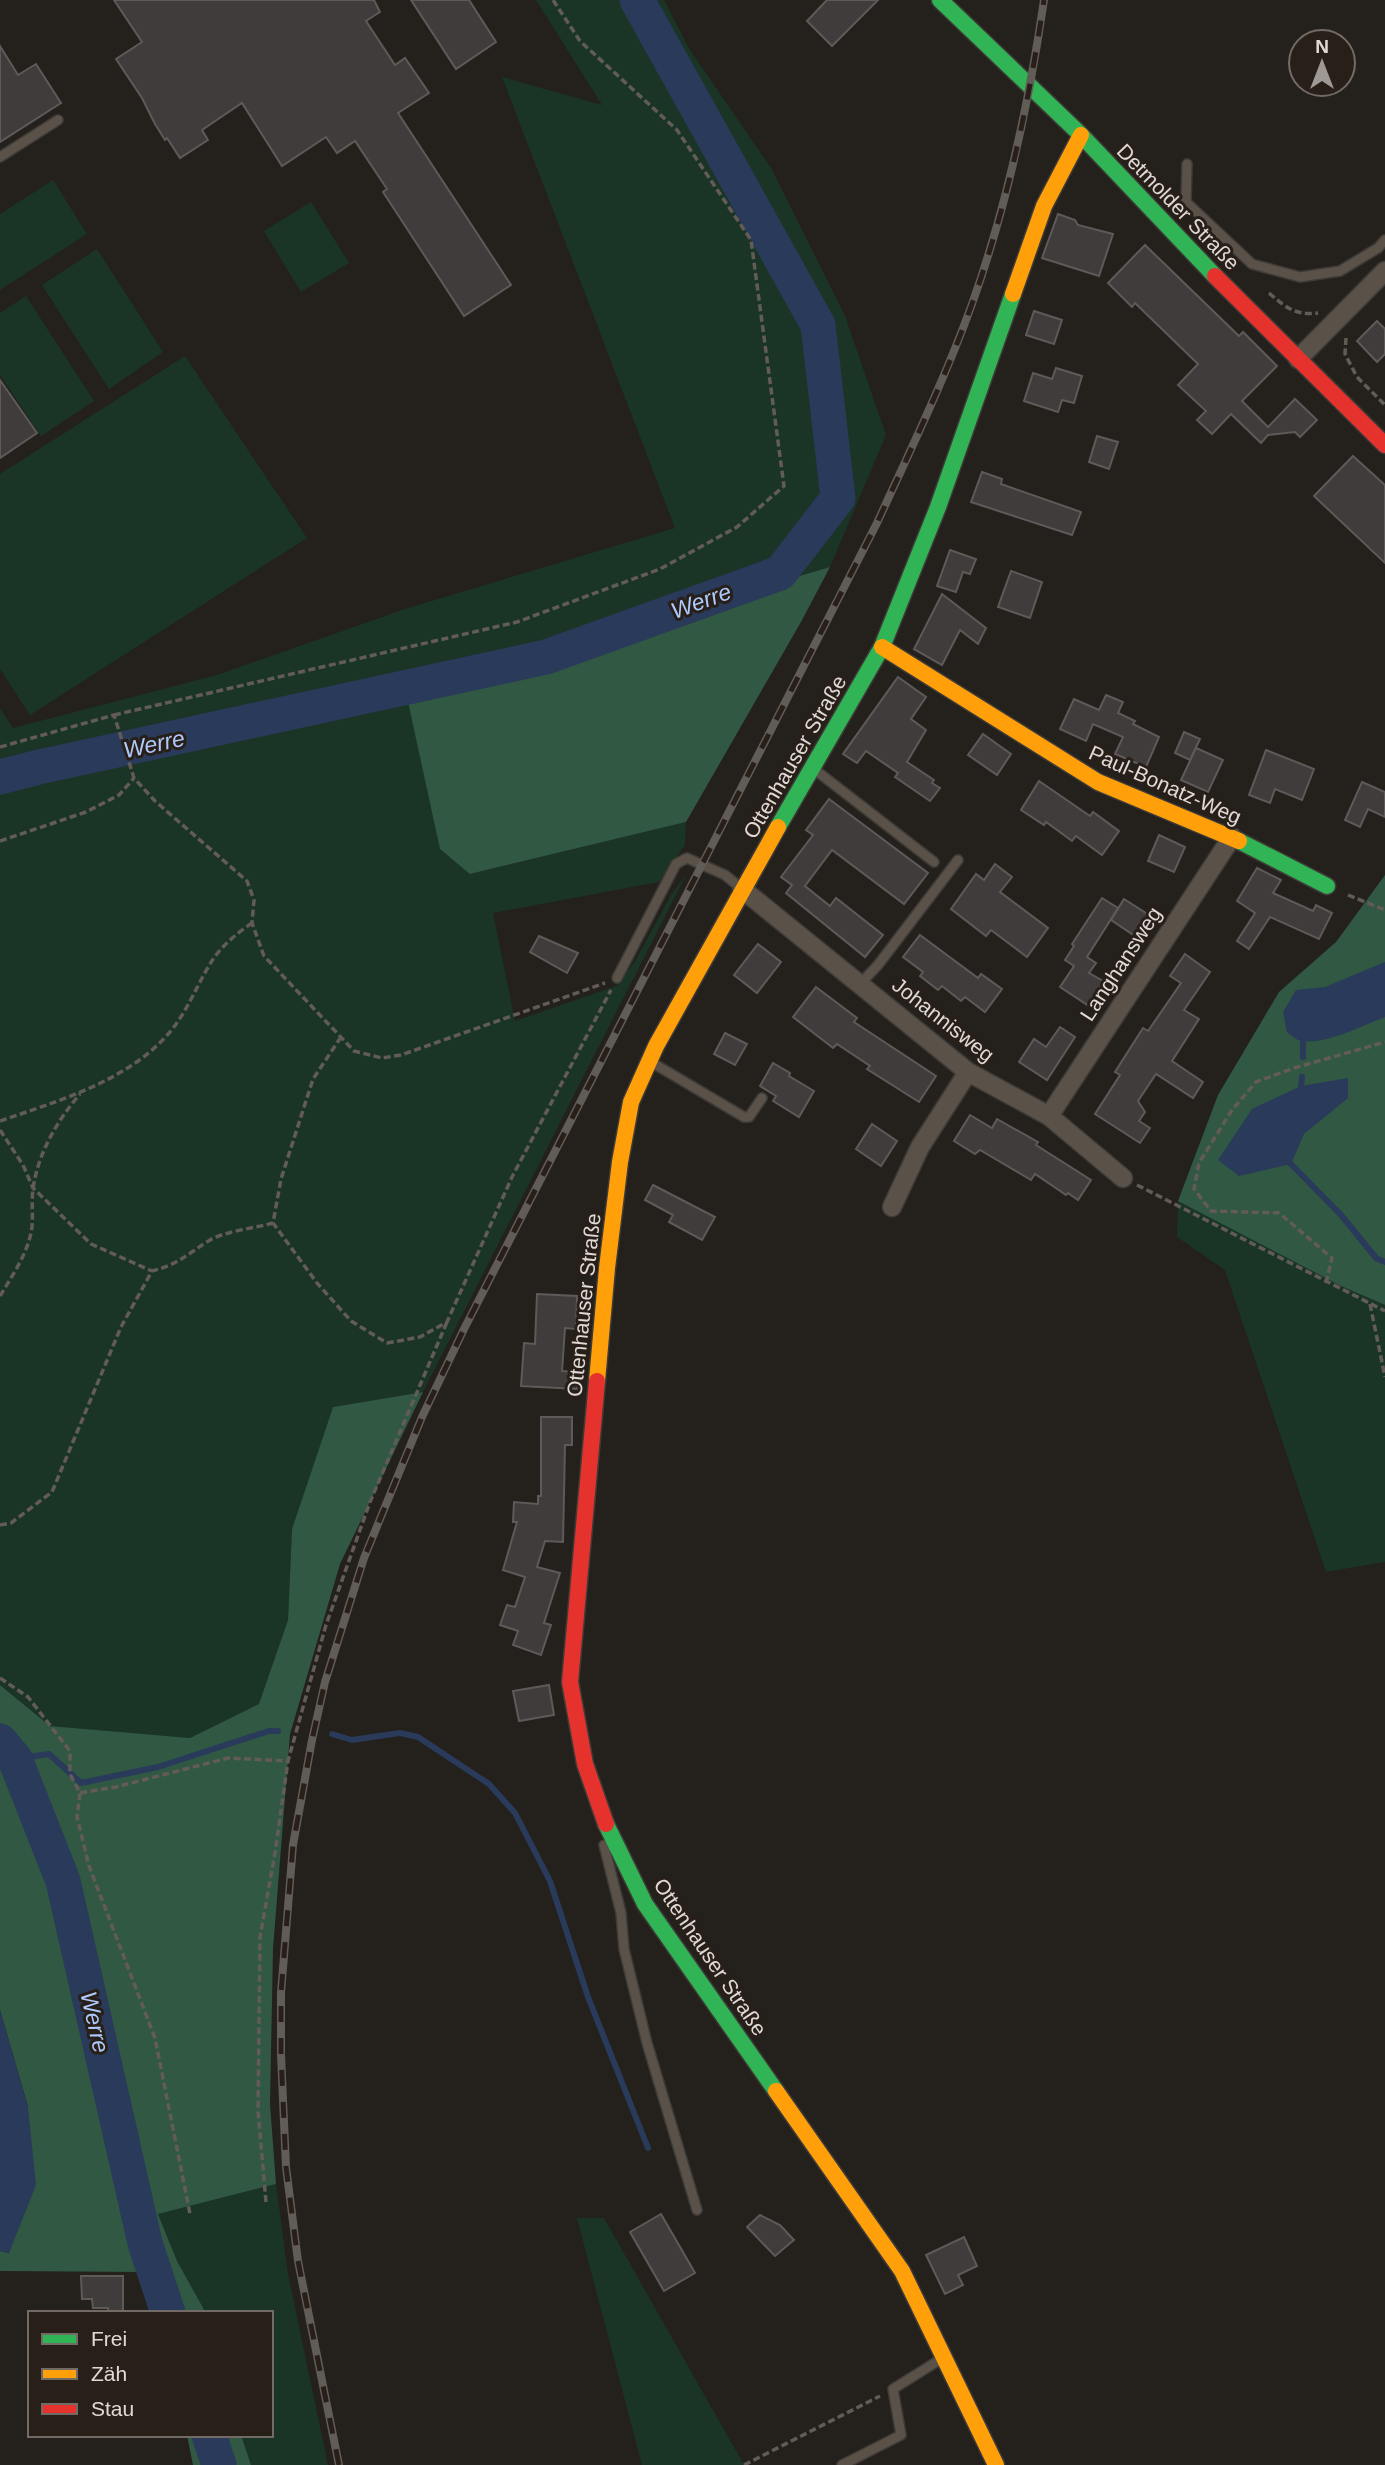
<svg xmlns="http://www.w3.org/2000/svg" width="1385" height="2465" viewBox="0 0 1385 2465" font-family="Helvetica,sans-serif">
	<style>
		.green { fill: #1a3526 }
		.forest { fill: #305843 }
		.water { fill: #293a5a }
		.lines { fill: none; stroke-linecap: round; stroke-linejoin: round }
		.stream { stroke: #293a5a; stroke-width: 6 }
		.river { stroke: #293a5a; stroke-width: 35 }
		.building { fill: #403c3c; stroke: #5e5a5a; stroke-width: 2 }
		.lane-casing { stroke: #3d3a37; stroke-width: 12 }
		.street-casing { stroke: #3d3a37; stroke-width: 21 }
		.fast-casing { stroke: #3d3a37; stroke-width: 19 }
		.slow-casing { stroke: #3d3a37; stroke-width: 19 }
		.jam-casing { stroke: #3d3a37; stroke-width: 19 }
		.path { stroke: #635c56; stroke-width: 3.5; stroke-dasharray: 7 3.5; stroke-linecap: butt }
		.lane { stroke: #5a5249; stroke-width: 9 }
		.street { stroke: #5a5249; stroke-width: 18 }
		.fast { stroke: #30b455; stroke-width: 16 }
		.slow { stroke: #ff9f0a; stroke-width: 16 }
		.jam { stroke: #e5322d; stroke-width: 16 }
		.rail-casing { stroke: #625c57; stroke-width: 8 }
		.rail { stroke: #281f19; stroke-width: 5; stroke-dasharray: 16; stroke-linecap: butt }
		.labels { text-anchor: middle; stroke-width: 6; stroke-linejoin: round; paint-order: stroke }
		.street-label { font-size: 21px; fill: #e0dad6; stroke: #281f19 }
		.water-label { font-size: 23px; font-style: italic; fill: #aecafc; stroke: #281f19 }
	</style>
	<rect width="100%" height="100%" fill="#24201c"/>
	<g class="green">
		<polygon points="536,0 664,0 690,50 771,168 845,316 886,435 830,567 549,650 485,678 408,697 470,874 686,822 685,845 659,882 493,913 515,1021 616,986 634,963 671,895 687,873 423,1392 333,1407 292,1529 288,1620 260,1704 190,1738 50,1726 0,1685 0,708 13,728 217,675 405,609 675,528 502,77 602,105"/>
		<polygon points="53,180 87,234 0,290 0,214"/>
		<polygon points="311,202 349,263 301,292 264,231"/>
		<polygon points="97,249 163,352 109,389 42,285"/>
		<polygon points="26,296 94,401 41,436 0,375 0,313"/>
		<polygon points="185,356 307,538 30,715 0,669 0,474"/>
		<polygon points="1178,1200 1341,1286 1385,1305 1385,1562 1326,1572 1225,1270 1177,1237"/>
		<polygon points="276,2184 288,2274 328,2465 251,2465 241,2435 271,2435 271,2313 206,2313 177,2261 158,2214"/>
		<polygon points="577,2218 604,2218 744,2465 642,2465"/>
	</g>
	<g class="forest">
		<polygon points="830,567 801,622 686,822 470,874 440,849 407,697 485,678 548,650"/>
		<polygon points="1385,875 1385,1305 1341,1286 1178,1201 1218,1095 1279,992 1336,942"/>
		<polygon points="423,1392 340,1564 290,1734 273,1949 270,2104 276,2184 158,2214 177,2261 206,2313 155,2313 141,2272 0,2271 0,2251 9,2253 28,2107 0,2010 0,1685 50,1726 190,1738 259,1704 288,1620 292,1529 333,1407"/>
		<polygon points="187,2435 241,2435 251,2465 193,2465"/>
	</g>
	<g class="water">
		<path d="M 1385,962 L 1385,1017 C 1361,1026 1329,1044 1302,1041 C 1296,1040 1292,1036 1287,1032 L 1283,1012 L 1296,990 L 1325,987 Z"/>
		<polygon points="1348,1078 1348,1098 1304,1134 1291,1164 1239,1176 1218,1160 1252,1109 1301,1086"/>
		<polygon points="0,2010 28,2107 36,2185 9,2253 0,2251"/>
	</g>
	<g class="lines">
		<g class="stream">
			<polyline points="1303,1057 1303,1041"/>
			<polyline points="1301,1086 1302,1077"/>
			<polyline points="1291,1164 1341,1215 1376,1258 1385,1262"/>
			<polyline points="332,1734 352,1740 400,1733 418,1737 489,1784 515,1813 550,1881 588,1997 648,2148"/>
			<polyline points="15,1759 49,1754 81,1783 158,1767 269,1731 278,1731"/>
		</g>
		<g class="river">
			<polyline points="0,777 39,767 546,657 780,573 838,498 818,325 637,0"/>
			<polyline points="0,1741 15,1759 63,1881 145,2243 168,2313"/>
			<polyline points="209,2435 219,2465"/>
		</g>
	</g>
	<g class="building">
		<polygon points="114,0 374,0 380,12 366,21 395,65 405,58 429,93 398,113 511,285 464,316 383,192 387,189 355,141 337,153 326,137 282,166 242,103 202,130 208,140 180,158 167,138 165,140 155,124 142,98 116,59 142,42"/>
		<polygon points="411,0 469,0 496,42 456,69"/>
		<polygon points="827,0 878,0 832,46 807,21"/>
		<polygon points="0,46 18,75 36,64 61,103 0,142"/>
		<polygon points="1058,214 1075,220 1078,225 1113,234 1099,276 1042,258"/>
		<polygon points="1145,245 1239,336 1243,332 1277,366 1242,401 1268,427 1295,399 1317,420 1300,437 1295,432 1268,435 1261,443 1231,414 1212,434 1197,420 1206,411 1178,385 1198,364 1135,303 1132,307 1108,283"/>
		<polygon points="1034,311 1062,320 1054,344 1026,335"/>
		<polygon points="1377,321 1385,329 1385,354 1377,362 1357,341"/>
		<polygon points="1056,368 1082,376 1074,403 1062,400 1058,412 1024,401 1033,373 1052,379"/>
		<polygon points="0,380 37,433 0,458"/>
		<polygon points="1097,436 1118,442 1109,469 1089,462"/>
		<polygon points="1353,456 1385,485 1385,563 1314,496"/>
		<polygon points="982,472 1002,479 1001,484 1081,512 1072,535 971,502"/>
		<polygon points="950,550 976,559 970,574 963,572 956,592 937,586"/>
		<polygon points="1011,571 1042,582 1030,618 998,607"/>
		<polygon points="942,594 986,628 978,644 960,630 942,665 914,649"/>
		<polygon points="898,677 926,697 911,719 926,730 907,762 934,780 932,783 940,788 930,801 895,777 898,773 866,751 857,763 843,754"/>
		<polygon points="1106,695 1123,702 1118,713 1135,721 1133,724 1159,737 1146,767 1115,754 1123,737 1093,724 1086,741 1060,729 1074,699 1099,710"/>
		<polygon points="1184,732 1200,739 1190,760 1175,753"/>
		<polygon points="983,734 1011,754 997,775 968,755"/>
		<polygon points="1196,748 1223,760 1208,792 1181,780"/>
		<polygon points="1266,750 1314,769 1302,800 1275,789 1270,803 1249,795"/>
		<polygon points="1039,781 1090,816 1093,812 1119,831 1102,855 1076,836 1072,841 1046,822 1044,825 1021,810"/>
		<polygon points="1362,782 1385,792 1385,817 1368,809 1360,827 1345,820"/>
		<polygon points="829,799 928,873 904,904 832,850 805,886 830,906 836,898 883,935 865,957 786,893 792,885 781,877 813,835 806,830"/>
		<polygon points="1159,835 1185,847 1174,872 1148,861"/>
		<polygon points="995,864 1012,877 1000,892 1048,928 1027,957 991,930 986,936 951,909 976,874 984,880"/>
		<polygon points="1257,868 1281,880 1273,893 1313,911 1316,905 1332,913 1319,939 1270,917 1249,949 1237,941 1255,913 1237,901"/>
		<polygon points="1102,898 1118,908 1087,957 1096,963 1089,973 1105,982 1089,1006 1060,987 1074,966 1065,960 1074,946 1072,944"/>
		<polygon points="1124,899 1149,915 1135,936 1111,920"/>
		<polygon points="920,935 978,978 981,974 1002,989 985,1012 965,997 961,1001 942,986 938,990 920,976 923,972 903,957"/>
		<polygon points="539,936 578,953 567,973 530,952"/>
		<polygon points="758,944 781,962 757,993 734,975"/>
		<polygon points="1185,954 1210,972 1184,1010 1199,1019 1172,1061 1203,1082 1193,1098 1156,1074 1138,1101 1145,1112 1139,1121 1150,1128 1140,1143 1095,1114 1120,1075 1115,1072 1143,1028 1148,1031 1181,983 1170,976"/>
		<polygon points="816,987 857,1018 854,1022 936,1076 919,1102 867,1069 870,1066 837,1044 833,1048 793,1017"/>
		<polygon points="1060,1027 1075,1037 1047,1080 1019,1062 1034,1039 1046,1047"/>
		<polygon points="725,1033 747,1044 735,1065 714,1054"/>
		<polygon points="773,1063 790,1073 789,1076 814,1091 799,1117 773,1101 776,1096 760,1086"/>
		<polygon points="970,1115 992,1128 997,1119 1038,1142 1036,1145 1091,1180 1078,1200 1068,1193 1066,1195 1035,1174 1031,1180 980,1150 975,1154 954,1141"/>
		<polygon points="872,1124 897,1141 881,1166 856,1149"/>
		<polygon points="653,1185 715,1217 702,1240 669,1222 673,1215 645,1200"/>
		<polygon points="537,1294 577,1296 576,1329 565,1328 562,1371 578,1372 577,1389 521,1386 524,1343 535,1344"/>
		<polygon points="541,1417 572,1417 572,1445 565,1445 563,1542 545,1541 537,1567 560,1573 544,1623 551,1625 541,1655 513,1645 518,1631 500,1625 507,1605 515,1607 525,1577 503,1570 517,1522 513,1522 514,1502 538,1504 538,1496 541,1496"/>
		<polygon points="549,1685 554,1715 519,1721 513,1691"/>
		<polygon points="661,2214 695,2273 664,2291 630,2232"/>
		<polygon points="760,2215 780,2225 794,2240 775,2256 747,2227"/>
		<polygon points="964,2237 977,2266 958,2275 963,2285 945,2294 926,2255"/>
		<polygon points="81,2276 123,2276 123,2313 108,2312 108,2308 93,2308 92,2299 82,2299"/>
	</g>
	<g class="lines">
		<g class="lane-casing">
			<g id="lane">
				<polyline points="0,157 58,120"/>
				<polyline points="1187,164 1186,202 1252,264 1300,277 1340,271 1378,248 1385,240"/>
				<polyline points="814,769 934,862"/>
				<polyline points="617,978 676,864 687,858 725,875 741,888"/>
				<polyline points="860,984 878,965 958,860"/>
				<polyline points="651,1062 744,1117 749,1117 762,1098"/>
				<polyline points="604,1845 621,1913 624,1949 647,2043 697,2210"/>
				<polyline points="842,2465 901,2435 893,2389 941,2359"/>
			</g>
		</g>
		<g class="street-casing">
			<g id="street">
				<polyline points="1298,359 1385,271"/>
				<polyline points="742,889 968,1072 1049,1116 1123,1178"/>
				<polyline points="1049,1116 1232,837"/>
				<polyline points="892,1207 920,1147 968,1072"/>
			</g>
		</g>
		<g class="fast-casing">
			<g id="fast">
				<polyline points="940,0 1081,135 1215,276"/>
				<polyline points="778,827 882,647 938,507 1013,294"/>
				<polyline points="1239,841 1327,886"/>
				<polyline points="606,1824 645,1904 776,2091"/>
			</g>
		</g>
		<g class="slow-casing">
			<g id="slow">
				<polyline points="1013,294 1044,206 1081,135"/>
				<polyline points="882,647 1098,782 1239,841"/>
				<polyline points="597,1381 607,1268 620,1162 631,1102 656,1046 778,827"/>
				<polyline points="776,2091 902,2271 996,2465"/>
			</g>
		</g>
		<g class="jam-casing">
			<g id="jam">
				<polyline points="1215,276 1385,445"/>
				<polyline points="597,1381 570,1682 585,1764 606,1824"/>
			</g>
		</g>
		<g class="path">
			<path d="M 1269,293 C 1285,307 1296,316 1318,313"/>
			<polyline points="1346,338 1345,354 1357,377 1385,405"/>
			<polyline points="114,715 517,622 660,569 737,527 784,486 751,240 677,130 580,41 553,0"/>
			<polyline points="0,747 114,715 134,778 155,801 247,881 254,900 252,923 264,956 354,1051 382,1058 401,1055 605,983"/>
			<polyline points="0,841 86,812 119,795 134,778"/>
			<polyline points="1348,895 1385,910"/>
			<polyline points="341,1037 313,1079 281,1179 273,1223 317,1283 351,1321 387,1343 420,1337 447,1322 512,1177 611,990"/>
			<path d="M 0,1121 C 58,1101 128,1081 169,1033 C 187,1012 196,987 210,964 C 219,948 237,933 252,923"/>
			<polyline points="0,1130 23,1165 33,1188 91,1244 152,1271"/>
			<polyline points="1137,1185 1385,1311"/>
			<polyline points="1326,1283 1332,1258 1279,1213 1211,1211 1194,1189 1199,1163 1232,1110 1256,1082 1294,1068 1385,1042"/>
			<path d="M 0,1296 C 12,1276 26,1256 31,1233 C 34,1219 31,1204 33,1189 C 38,1153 57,1121 80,1094"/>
			<polyline points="1370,1304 1385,1377"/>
			<path d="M 0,1525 L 11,1523 L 52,1492 L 121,1327 L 152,1271 C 177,1265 189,1253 210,1240 C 225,1231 256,1228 273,1223"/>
			<polyline points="0,1678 28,1697 70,1751 70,1774 80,1793 116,1787 228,1758 288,1761 326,1625 370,1502 447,1322"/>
			<polyline points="80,1793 77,1817 89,1866 155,2038 190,2214"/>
			<polyline points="266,2202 258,2111 260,1937 275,1853 288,1761"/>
			<polyline points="744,2465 880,2396"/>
		</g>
		<use href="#lane" class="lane"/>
		<use href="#street" class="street"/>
		<use href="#fast" class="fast"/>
		<use href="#slow" class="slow"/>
		<use href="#jam" class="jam"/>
		<g class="rail-casing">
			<path id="rail" d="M 339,2465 L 298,2261 L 286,2167 L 281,2054 L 281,1993 L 293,1845 L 312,1740 L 325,1682 L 364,1558 L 422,1417 L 464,1329 L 877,523 C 910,451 945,379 972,304 C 1007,206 1029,103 1044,0"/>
		</g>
		<use href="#rail" class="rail"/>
	</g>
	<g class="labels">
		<g class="street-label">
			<text transform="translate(1178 207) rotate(46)" y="7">Detmolder Straße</text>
			<text transform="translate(795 757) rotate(-60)" y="7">Ottenhauser Straße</text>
			<text transform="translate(1165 785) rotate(24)" y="7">Paul-Bonatz-Weg</text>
			<text transform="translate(1121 964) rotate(-57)" y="7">Langhansweg</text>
			<text transform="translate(943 1020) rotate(38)" y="7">Johannisweg</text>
			<text transform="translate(584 1305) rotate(-84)" y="7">Ottenhauser Straße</text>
			<text transform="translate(710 1957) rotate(56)" y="7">Ottenhauser Straße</text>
		</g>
		<g class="water-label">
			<text transform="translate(701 601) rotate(-20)" y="8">Werre</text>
			<text transform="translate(154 744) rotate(-12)" y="8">Werre</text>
			<text transform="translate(95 2022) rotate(77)" y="8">Werre</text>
		</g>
	</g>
	<rect x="28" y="2311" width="245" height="126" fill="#281f19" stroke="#726a65" stroke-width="2"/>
	<rect x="42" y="2334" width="35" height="10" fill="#30b455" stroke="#726a65" stroke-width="2"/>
	<text x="91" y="2346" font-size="21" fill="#e0dad6">Frei</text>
	<rect x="42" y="2369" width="35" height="10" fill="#ff9f0a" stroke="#726a65" stroke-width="2"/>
	<text x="91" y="2381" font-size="21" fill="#e0dad6">Zäh</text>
	<rect x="42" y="2404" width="35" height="10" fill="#e5322d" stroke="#726a65" stroke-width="2"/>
	<text x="91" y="2416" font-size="21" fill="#e0dad6">Stau</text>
	<g transform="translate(1322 63)"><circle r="33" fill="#281f19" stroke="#726a65" stroke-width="2"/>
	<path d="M0-5L12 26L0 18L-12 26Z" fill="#9e9995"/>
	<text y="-10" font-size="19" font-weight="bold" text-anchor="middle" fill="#e0dad6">N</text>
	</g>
</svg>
